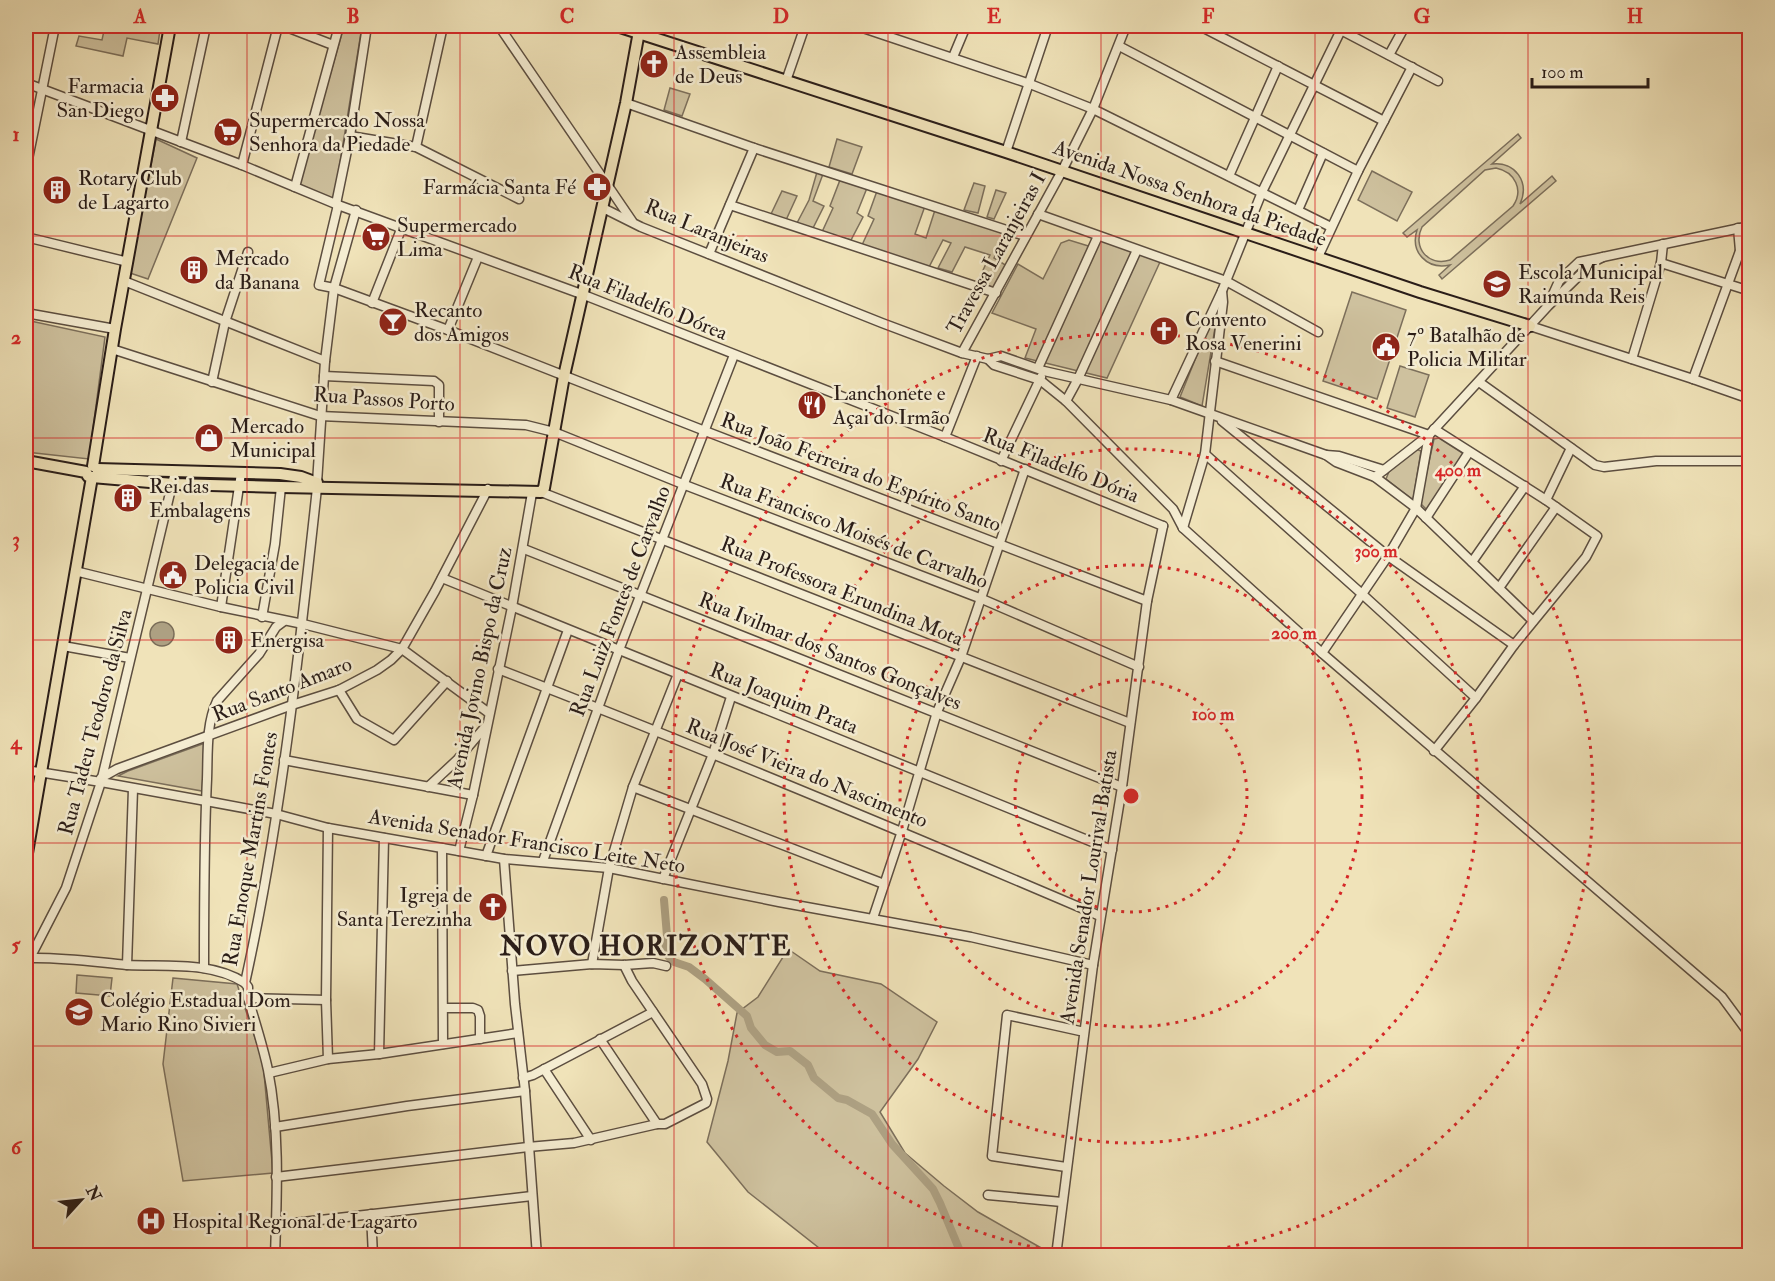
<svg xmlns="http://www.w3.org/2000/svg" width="1775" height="1281" viewBox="0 0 1775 1281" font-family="'IM FELL Double Pica',serif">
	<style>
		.green { fill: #cec19e; stroke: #7c6f5b; stroke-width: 1.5; fill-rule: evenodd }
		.water { fill: #ada082; stroke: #796c58; stroke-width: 1.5 }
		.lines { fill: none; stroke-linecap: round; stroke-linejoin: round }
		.canal { stroke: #ada082; stroke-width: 8 }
		.minor-casing { stroke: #5c4e40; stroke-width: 11 }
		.major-casing { stroke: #2a1d18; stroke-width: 14 }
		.minor { stroke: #f5edd2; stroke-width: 8 }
		.major { stroke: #f0e3b9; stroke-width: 10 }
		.grid { fill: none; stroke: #d62828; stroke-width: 1.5; stroke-opacity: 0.55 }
		.ring { fill: none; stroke: #d62828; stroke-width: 3; stroke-dasharray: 3 6 }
		.labels { text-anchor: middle; stroke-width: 5; stroke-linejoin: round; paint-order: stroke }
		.poi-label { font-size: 21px; fill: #2a1d18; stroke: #f5edd2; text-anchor: start }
		.street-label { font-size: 21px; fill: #2a1d18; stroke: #f5edd2 }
		.district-label { font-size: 27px; font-weight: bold; letter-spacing: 1.5px; fill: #2a1d18; stroke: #f5edd2 }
		.centre { fill: #d62828; stroke: #f5edd2; stroke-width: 3 }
		.ring-label { font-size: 18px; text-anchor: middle; font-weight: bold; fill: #d62828; stroke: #f5edd2; stroke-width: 5; stroke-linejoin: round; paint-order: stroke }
		.neatline { fill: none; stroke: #d62828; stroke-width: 2 }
		.grid-label { font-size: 20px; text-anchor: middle; font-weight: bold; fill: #d62828 }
	</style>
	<rect width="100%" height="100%" fill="#f0e3b9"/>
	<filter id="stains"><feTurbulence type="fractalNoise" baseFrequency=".00333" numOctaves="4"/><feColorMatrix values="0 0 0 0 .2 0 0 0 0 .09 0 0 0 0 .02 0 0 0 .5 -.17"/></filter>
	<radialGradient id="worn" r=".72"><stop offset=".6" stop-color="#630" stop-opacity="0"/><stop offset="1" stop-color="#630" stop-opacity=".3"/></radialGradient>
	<g class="green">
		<polygon points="105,26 125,26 160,30 158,44 127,38 123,56 76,46 79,36 102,40"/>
		<polygon points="344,26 362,26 334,200 299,184"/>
		<polygon points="670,88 690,94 682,116 664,110"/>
		<path d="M 1518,134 L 1521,138 L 1492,164 C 1515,161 1530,182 1520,204 L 1552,176 L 1556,181 L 1442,279 L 1439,275 L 1450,265 C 1427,270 1410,252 1417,230 L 1407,237 L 1403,233 ZM 1496,168 C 1515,172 1524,190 1513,206 L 1450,260 C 1428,267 1412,247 1422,227 L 1485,170 Z"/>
		<polygon points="156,139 197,158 148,279 130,273"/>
		<polygon points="837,139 862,147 852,174 829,167"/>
		<polygon points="1372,171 1412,192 1397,221 1358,200"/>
		<polygon points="817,172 823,174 813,201 824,206 813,228 797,223 809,200"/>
		<polygon points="840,180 867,188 857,213 863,217 851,240 822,232 833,208 830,206"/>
		<polygon points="974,183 985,186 978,213 964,210"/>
		<polygon points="996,190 1006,193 994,219 987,217"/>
		<polygon points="782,191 797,196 786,220 771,214"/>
		<polygon points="877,191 925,206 915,234 926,238 935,210 1007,231 994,258 1007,266 996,289 978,281 990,255 965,247 952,272 938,268 951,243 943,240 929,267 862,245 874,219 868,216"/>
		<polygon points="1099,239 1160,262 1107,378 1025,358 1036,329 992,313 1018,264 1043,279 1061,243 1069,240 1095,248"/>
		<polygon points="1352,292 1406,310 1377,399 1323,381"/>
		<polygon points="1220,298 1202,406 1180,397"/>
		<polygon points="26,320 105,337 89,459 26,452"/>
		<polygon points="1400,366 1429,375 1415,417 1387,408"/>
		<polygon points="1439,438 1464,454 1428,511 1420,503 1434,439"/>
		<polygon points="1416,449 1421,451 1413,500 1386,479 1390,469"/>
		<polygon points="205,743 202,791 118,776 128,771"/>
		<polygon points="788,949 820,971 881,984 937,1022 918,1059 880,1112 905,1153 944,1186 978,1212 1043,1249 1042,1255 828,1255 748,1192 707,1142 728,1061 737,1013 758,997"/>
		<polygon points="77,975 112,978 110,996 76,993"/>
		<polygon points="173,978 237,984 263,1062 273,1173 183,1181 163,1064"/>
	</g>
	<circle class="water" cx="162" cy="634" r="12"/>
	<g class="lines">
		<polyline class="canal" points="664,900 667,936 665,949 668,956 674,962 689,967 705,979 747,1016 751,1028 765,1045 777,1052 790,1051 808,1065 814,1078 838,1098 847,1100 872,1114 892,1144 933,1189 940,1203 962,1256"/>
		<g class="minor-casing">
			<g id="minor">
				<polyline points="284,26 333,45"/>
				<polyline points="499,26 632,221"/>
				<polyline points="857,26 1030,84 1093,109 1331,227"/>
				<polyline points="1200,26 1384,121"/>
				<polyline points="1333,26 1438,81"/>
				<polyline points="1341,30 1262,192 1222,291 1171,400 1326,455 1336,462 1375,477 1416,508 1533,621"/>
				<polyline points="1119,46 1358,171"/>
				<polyline points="1389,55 1405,26"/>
				<polyline points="953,57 966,26"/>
				<polyline points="786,81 805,26"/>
				<polyline points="26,83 242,165 338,205 584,295 945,437 1163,526"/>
				<polyline points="626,103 754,148 1025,236"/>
				<polyline points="350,136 416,147 519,199"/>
				<polyline points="181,142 206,26"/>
				<polyline points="416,147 443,26"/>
				<polyline points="1006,152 1048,26"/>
				<polyline points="242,165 278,26"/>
				<polyline points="26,169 55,26"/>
				<polyline points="1229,176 1278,66"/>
				<polyline points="295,187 339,26"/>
				<polyline points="336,204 350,136 367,26"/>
				<polyline points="338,205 319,285 334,288 448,330 705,431 1147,601"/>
				<polyline points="730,205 996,293"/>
				<polyline points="603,208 641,227 882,323 962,353 988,359 994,365 1040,380 1066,401 1173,509 1183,528 1322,653 1722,997 1750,1035"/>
				<polyline points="1298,210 1323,153"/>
				<polyline points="1038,214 1226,281 1318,332"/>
				<polyline points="26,237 128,262"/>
				<polyline points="1740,251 1750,254"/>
				<polyline points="709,254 754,148"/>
				<polyline points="1318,257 1358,171 1412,67"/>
				<polyline points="1661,263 1750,291"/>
				<polyline points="124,281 325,361"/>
				<polyline points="1550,301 1559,281 1579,262 1750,226"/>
				<polyline points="372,303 402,227"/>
				<polyline points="26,313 115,329"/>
				<polyline points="1530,326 1693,379 1750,399"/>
				<polyline points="448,330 478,257"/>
				<polyline points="112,349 320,416 526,425 554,432 685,485 982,599 1139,667"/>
				<polyline points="962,353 1062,171 1093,109 1126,26"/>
				<polyline points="988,359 1001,356 1044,371 1171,400"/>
				<polyline points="1632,359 1661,263 1663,244"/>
				<polyline points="1215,361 1429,435"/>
				<polyline points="1038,368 1098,236"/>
				<polyline points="324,376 434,381 439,385 439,422"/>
				<polyline points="1693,379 1740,251 1738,228"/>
				<polyline points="212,382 225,322 248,252"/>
				<polyline points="1479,382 1595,465 1604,467 1656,461 1750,461"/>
				<polyline points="1066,401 1078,379 1137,250"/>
				<polyline points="1222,421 1388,556 1514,645"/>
				<polyline points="1434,429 1546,500 1597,536 1586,557 1514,645 1476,698 1434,751"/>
				<polyline points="945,437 977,356"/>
				<polyline points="1205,454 1362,594 1476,698"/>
				<polyline points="1326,455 1339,456 1384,470"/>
				<polyline points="1001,461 1041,377"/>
				<polyline points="1375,477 1429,435 1548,306 1593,262 1603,257"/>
				<polyline points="317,483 325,361 334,288 356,210"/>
				<polyline points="541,492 1130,723"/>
				<polyline points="1546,500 1571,448"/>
				<polyline points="1426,518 1469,452"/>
				<polyline points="1183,528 1205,454 1223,302 1222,291"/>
				<polyline points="524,549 1122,787"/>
				<polyline points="1472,562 1525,486"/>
				<polyline points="75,571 221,607 303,624 402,649 489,713"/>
				<polyline points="442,578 1112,850"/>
				<polyline points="1499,588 1556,507"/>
				<polyline points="221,607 241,473"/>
				<polyline points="262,617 275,544 281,487"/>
				<polyline points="63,646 130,658"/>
				<polyline points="1322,653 1388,556 1416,508 1429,435"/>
				<path d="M 498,669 C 701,747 901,831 1100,916"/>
				<polyline points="339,690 357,719 394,740 447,681"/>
				<polyline points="284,760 473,795"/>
				<polyline points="26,770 101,782 206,801 276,814 328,828 442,848 504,859 609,868 779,902 971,937 1093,965"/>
				<polyline points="101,778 117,769 292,705 339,690 377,670 391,660 402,649 435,591 488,489"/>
				<polyline points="428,787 457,760 485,727"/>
				<polyline points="633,787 884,884"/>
				<polyline points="442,848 443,1044"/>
				<polyline points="459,851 473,795 512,607 532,493"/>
				<polyline points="486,856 568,630"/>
				<polyline points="504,859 515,1004 525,1091 537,1256"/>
				<polyline points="543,861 619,650 734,355"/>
				<polyline points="663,879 713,754 731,697"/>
				<polyline points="873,918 902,831 937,712 961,657 1025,469"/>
				<polyline points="26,958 30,958 66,888 101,782 175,472"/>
				<path d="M 30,958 C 63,957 95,962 127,965 C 165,967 212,961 245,983"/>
				<polyline points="592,964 609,868 633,787 678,674"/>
				<polyline points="127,965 133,789"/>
				<path d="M 204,968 C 204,905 204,842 207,779 C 208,753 206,724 217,701 L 259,654 L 276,627 L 284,621"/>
				<polyline points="512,971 592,964 624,965 653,963 666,966"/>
				<polyline points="248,998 326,1000"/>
				<polyline points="444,1008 473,1008 478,1010 480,1016 480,1039"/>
				<polyline points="600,1039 657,1124 665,1124 706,1103 707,1099 702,1084 632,981 624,965"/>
				<polyline points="379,1054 384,838"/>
				<polyline points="328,1059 326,1000 328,828"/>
				<polyline points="544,1069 591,1140"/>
				<polyline points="269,1073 328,1059 379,1054 518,1033"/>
				<polyline points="523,1078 533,1075 653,1012"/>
				<polyline points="275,1127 407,1106 525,1091"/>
				<polyline points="1066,1167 992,1156 1007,1015 1080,1031"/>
				<polyline points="276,1177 528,1147 574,1143 657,1124"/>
				<polyline points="988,1195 1062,1202"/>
				<polyline points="371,1214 373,1256"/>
				<polyline points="276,1225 532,1196"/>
				<path d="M 275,1256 C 277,1195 280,1130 268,1070 C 263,1046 255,1022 248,998 L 248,987 L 245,983 C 281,820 299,654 317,488"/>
				<polyline points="1056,1256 1093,965 1122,787 1147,601 1163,526"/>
			</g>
		</g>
		<g class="major-casing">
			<g id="major">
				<polyline points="617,26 1006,152 1420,292 1530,326"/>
				<polyline points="26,461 86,472 88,476 92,477"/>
				<polyline points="93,466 115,329 170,26"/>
				<polyline points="97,469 280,474 301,477 317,483 317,488"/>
				<polyline points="92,477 173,484 281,487 541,492 544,488 564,376 626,103 640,26"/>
				<polyline points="26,859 92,477"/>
			</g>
		</g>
		<use href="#minor" class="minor"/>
		<use href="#major" class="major"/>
	</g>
	<path class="grid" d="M 247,26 L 247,1256M 460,26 L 460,1256M 674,26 L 674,1256M 888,26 L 888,1256M 1101,26 L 1101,1256M 1315,26 L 1315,1256M 1528,26 L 1528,1256M 26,236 L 1750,236M 26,438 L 1750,438M 26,640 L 1750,640M 26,843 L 1750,843M 26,1046 L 1750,1046"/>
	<g class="ring">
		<circle cx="1131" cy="796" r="116"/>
		<circle cx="1131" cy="796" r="231"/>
		<circle cx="1131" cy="796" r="347"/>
		<path d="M1083 1255A462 462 0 1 1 1179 1255"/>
	</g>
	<defs>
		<g id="church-disc" transform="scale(1.5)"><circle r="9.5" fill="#8f2418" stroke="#f5edd2"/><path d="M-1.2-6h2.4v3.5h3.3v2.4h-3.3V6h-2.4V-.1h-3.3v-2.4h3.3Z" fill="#fff"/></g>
		<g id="pharmacy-disc" transform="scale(1.5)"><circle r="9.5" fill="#8f2418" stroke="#f5edd2"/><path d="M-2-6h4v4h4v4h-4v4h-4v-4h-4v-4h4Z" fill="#fff"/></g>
		<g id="supermarket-disc" transform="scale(1.5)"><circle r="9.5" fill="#8f2418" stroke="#f5edd2"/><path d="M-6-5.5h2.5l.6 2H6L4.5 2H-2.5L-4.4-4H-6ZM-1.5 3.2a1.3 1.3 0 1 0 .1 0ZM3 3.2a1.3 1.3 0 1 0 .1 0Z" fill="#fff"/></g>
		<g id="building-disc" transform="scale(1.5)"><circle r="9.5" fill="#8f2418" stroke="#f5edd2"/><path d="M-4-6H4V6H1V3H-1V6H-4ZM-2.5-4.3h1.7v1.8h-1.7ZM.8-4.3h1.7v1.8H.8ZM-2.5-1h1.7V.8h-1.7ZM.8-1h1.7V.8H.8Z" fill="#fff"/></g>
		<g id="school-disc" transform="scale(1.5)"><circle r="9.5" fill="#8f2418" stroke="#f5edd2"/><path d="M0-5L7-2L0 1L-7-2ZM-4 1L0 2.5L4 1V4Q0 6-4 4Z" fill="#fff"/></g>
		<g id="bar-disc" transform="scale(1.5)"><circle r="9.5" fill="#8f2418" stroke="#f5edd2"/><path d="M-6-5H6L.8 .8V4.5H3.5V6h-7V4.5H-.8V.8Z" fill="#fff"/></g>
		<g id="civic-disc" transform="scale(1.5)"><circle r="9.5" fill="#8f2418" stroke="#f5edd2"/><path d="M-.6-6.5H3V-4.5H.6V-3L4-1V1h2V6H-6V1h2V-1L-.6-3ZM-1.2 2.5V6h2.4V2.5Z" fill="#fff"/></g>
		<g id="restaurant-disc" transform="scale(1.5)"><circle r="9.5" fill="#8f2418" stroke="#f5edd2"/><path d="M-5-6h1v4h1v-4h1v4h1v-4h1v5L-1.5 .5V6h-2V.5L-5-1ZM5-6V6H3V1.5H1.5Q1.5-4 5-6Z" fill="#fff"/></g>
		<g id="shop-disc" transform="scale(1.5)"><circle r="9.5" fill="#8f2418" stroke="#f5edd2"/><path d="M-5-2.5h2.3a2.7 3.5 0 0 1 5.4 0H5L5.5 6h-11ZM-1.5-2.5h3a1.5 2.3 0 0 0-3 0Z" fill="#fff"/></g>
		<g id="hospital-disc" transform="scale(1.5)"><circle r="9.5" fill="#8f2418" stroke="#f5edd2"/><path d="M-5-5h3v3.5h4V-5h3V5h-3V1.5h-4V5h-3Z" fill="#fff"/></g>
	</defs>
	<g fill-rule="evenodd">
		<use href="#church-disc" x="654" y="64"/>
		<use href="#pharmacy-disc" x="165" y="98"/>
		<use href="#supermarket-disc" x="228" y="132"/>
		<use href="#pharmacy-disc" x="597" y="187"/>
		<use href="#building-disc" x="57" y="190"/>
		<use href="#supermarket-disc" x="376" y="237"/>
		<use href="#building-disc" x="194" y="270"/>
		<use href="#school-disc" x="1497" y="284"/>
		<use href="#bar-disc" x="393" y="322"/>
		<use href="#church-disc" x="1164" y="331"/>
		<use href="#civic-disc" x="1386" y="347"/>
		<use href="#restaurant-disc" x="812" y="405"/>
		<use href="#shop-disc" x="209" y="438"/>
		<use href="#building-disc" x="128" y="498"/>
		<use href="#civic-disc" x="173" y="575"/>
		<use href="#building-disc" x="229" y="640"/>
		<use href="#church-disc" x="493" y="907"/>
		<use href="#school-disc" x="79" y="1012"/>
		<use href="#hospital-disc" x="151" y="1221"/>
	</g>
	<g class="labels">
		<g class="poi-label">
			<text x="675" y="59">Assembleia<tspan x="675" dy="24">de Deus</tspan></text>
			<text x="144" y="93" text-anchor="end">Farmacia<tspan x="144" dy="24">San Diego</tspan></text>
			<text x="249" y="127">Supermercado Nossa<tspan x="249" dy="24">Senhora da Piedade</tspan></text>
			<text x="78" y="185">Rotary Club<tspan x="78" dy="24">de Lagarto</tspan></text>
			<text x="576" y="194" text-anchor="end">Farmácia Santa Fé</text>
			<text x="397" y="232">Supermercado<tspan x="397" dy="24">Lima</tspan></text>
			<text x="215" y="265">Mercado<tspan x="215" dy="24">da Banana</tspan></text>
			<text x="1518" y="279">Escola Municipal<tspan x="1518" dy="24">Raimunda Reis</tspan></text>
			<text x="414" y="317">Recanto<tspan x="414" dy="24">dos Amigos</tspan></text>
			<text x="1185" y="326">Convento<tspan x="1185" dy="24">Rosa Venerini</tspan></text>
			<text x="1407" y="342">7º Batalhão de<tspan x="1407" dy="24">Policia Militar</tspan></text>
			<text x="833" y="400">Lanchonete e<tspan x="833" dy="24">Açai do Irmão</tspan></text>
			<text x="230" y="433">Mercado<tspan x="230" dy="24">Municipal</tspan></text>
			<text x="149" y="493">Rei das<tspan x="149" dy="24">Embalagens</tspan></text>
			<text x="194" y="570">Delegacia de<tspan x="194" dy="24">Policia Civil</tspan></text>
			<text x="250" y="647">Energisa</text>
			<text x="472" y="902" text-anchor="end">Igreja de<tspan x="472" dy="24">Santa Terezinha</tspan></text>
			<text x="100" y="1007">Colégio Estadual Dom<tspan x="100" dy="24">Mario Rino Sivieri</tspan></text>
			<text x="172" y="1228">Hospital Regional de Lagarto</text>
		</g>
		<g class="street-label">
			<text transform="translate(1190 193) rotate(19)" y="7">Avenida Nossa Senhora da Piedade</text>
			<text transform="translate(707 231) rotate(23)" y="7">Rua Laranjeiras</text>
			<text transform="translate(996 253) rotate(-61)" y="7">Travessa Laranjeiras I</text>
			<text transform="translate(648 302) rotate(22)" y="7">Rua Filadelfo Dórea</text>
			<text transform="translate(384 399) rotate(4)" y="7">Rua Passos Porto</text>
			<text transform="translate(1061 465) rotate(22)" y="7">Rua Filadelfo Dória</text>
			<text transform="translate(861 472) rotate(21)" y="7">Rua João Ferreira do Espírito Santo</text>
			<text transform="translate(854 531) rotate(21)" y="7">Rua Francisco Moisés de Carvalho</text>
			<text transform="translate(842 591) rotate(22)" y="7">Rua Professora Erundina Mota</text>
			<text transform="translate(620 601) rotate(-69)" y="7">Rua Luiz Fontes de Carvalho</text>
			<text transform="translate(830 651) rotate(22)" y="7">Rua Ivilmar dos Santos Gonçalves</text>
			<text transform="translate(479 668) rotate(-78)" y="7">Avenida Jovino Bispo da Cruz</text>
			<text transform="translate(282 689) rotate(-21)" y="7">Rua Santo Amaro</text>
			<text transform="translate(784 698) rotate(22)" y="7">Rua Joaquim Prata</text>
			<text transform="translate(95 722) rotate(-75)" y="7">Rua Tadeu Teodoro da Silva</text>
			<text transform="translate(807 773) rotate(22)" y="7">Rua José Vieira do Nascimento</text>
			<text transform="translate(527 841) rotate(9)" y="7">Avenida Senador Francisco Leite Neto</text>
			<text transform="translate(250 849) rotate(-80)" y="7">Rua Enoque Martins Fontes</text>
			<text transform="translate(1088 887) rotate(-81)" y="7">Avenida Senador Lourival Batista</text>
		</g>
		<g class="district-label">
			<text x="646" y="955">NOVO HORIZONTE</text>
		</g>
	</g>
	<circle cx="1131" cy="796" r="9" class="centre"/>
	<g class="ring-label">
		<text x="1458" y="476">400 m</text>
		<text x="1376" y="557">300 m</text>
		<text x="1294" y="639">200 m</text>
		<text x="1213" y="720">100 m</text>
	</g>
	<rect width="1775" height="1281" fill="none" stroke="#f0e3b9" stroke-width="66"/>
	<g transform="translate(81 1200) rotate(63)" stroke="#f5edd2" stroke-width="4.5" paint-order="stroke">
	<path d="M0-4.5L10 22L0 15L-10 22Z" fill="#2a1d18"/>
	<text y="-9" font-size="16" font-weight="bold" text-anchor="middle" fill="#2a1d18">N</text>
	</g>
	<path d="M1532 78v9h116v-9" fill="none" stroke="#2a1d18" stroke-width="3"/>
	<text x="1541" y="78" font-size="18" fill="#2a1d18" stroke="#f5edd2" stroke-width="4.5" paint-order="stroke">100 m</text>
	<rect x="33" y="33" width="1709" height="1215" class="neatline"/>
	<g class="grid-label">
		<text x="140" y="23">A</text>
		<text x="353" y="23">B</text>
		<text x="567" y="23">C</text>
		<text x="781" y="23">D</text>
		<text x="994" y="23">E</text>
		<text x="1208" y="23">F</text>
		<text x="1422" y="23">G</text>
		<text x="1635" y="23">H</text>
		<text x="16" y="141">1</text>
		<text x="16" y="344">2</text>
		<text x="16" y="546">3</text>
		<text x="16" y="749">4</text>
		<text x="16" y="951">5</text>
		<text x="16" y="1154">6</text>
	</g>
	<rect width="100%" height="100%" filter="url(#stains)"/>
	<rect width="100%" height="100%" fill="url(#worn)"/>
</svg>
